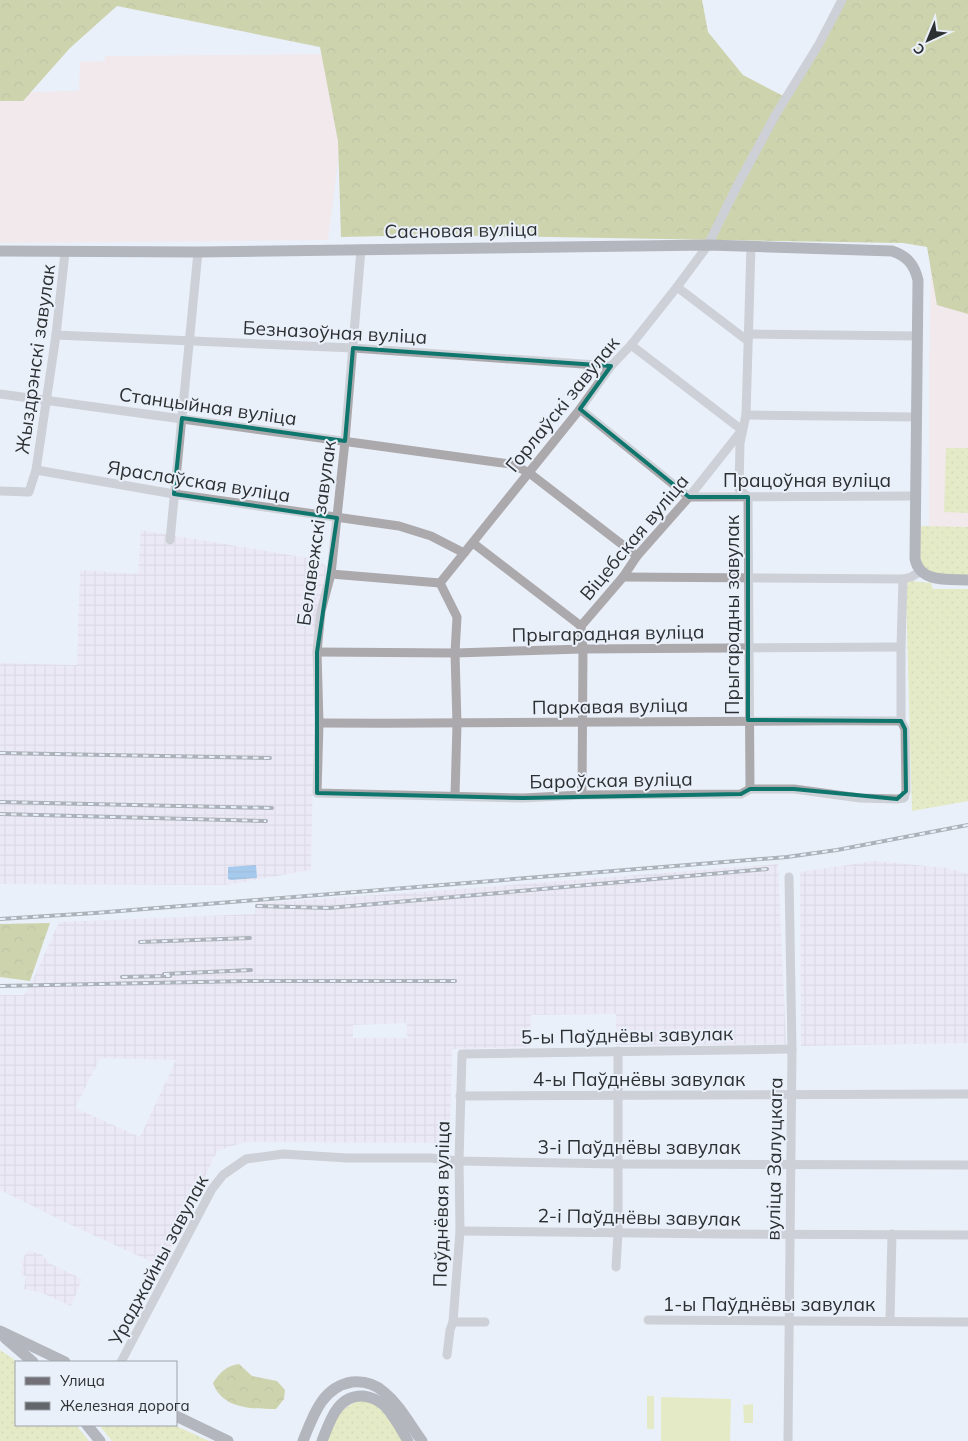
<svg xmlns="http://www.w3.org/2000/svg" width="968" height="1441" viewBox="0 0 968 1441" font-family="Mulish,sans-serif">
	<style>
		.industrial { fill: url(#industrial-grid); fill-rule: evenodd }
		.medical { fill: #fadfdc }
		.grass { fill: url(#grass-dots) }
		.forest { fill: url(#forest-crowns) }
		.pitch { fill: #dee286 }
		.water { fill: url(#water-rules) }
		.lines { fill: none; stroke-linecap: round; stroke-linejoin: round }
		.minor { stroke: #aca9ad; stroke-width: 9 }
		.major { stroke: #736f76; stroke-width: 11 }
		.rail-casing { stroke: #63666b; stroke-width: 4 }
		.rail { stroke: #eaf0f9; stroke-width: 2; stroke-dasharray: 5.5; stroke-linecap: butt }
		.marked { fill: none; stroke: #0f766e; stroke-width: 4; stroke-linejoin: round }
		.labels { text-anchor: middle; stroke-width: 4; stroke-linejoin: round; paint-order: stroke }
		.street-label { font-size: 19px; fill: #2d3033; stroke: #eaf0f9 }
	</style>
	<defs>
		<pattern id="industrial-grid" width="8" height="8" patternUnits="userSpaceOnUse" patternTransform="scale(1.25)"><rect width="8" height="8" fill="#efe0f3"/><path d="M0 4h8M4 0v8" fill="none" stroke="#cdc0d1"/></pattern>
		<pattern id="grass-dots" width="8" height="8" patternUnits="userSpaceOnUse" patternTransform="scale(1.25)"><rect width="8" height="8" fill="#dee286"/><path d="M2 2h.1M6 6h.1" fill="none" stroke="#bfc274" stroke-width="1.8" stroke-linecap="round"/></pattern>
		<pattern id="forest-crowns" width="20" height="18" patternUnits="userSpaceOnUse" patternTransform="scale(1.25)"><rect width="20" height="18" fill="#acb04f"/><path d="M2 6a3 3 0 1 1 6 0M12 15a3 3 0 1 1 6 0" fill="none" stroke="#8c9042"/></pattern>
		<pattern id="water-rules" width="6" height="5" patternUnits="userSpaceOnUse" patternTransform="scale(1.25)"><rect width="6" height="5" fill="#569cde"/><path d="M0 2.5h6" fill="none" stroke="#4880b5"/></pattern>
	</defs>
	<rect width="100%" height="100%" fill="#eaf0f9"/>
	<g class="industrial">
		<polygon points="141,530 320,560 327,568 318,658 312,670 315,676 311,870 226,885 0,884 0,663 77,665 80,570 138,574"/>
		<polygon points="875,861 947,868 968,874 968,1043 801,1046 800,872"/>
		<path d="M 778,864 L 786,1044 L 616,1045 L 616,1014 L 531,1015 L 530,1047 L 452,1049 L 450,1135 L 448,1135 L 447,1143 L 245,1142 L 217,1151 L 163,1267 L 67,1223 L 0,1190 L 0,995 L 24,995 L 30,986 L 59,922 L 255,914 L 256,903 L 419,892 ZM 407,1023 L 406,1035 L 408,1035 L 408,1038 L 353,1038 L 353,1025 ZM 100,1058 L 176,1060 L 140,1137 L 75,1108 Z"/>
		<polygon points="28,1250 41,1254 49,1263 82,1279 71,1306 40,1292 24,1289 26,1276 21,1274 23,1264 20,1263"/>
	</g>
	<g class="medical">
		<polygon points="0,54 25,92 79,91 80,62 105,61 105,56 344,54 348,82 328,240 0,243"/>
		<polygon points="932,180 968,182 968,527 929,527 929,383"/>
	</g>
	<g class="grass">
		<polygon points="946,448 968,448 968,513 944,512"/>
		<polygon points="921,526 968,527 968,575 938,575 923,568 919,553"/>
		<polygon points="910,581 931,583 933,589 968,589 968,801 912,811 906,592 908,582"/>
		<polygon points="0,1350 18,1362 16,1362 16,1425 76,1425 89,1441 0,1441"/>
		<polygon points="357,1401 368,1401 378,1405 405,1441 327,1441 340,1411"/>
		<polygon points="99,1425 174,1425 209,1441 112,1441"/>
	</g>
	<g class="forest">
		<polygon points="0,0 702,0 708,32 743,75 789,99 844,0 968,0 968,314 937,305 927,247 903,243 427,235 341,237 338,141 320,47 117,6 70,48 23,101 0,101"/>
		<polygon points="50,923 30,981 0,977 0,924"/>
		<path d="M 239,1364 L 252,1376 L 277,1381 L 285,1390 L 284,1399 L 276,1409 C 252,1409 222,1409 213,1383 C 220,1372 226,1366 239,1364 Z"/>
	</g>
	<g class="pitch">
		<rect x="647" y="1396" width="7" height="33"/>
		<polygon points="661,1397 731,1399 730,1441 661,1441"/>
		<polygon points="753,1404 753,1423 744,1423 743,1405"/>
	</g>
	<polygon class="water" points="256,865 257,878 231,880 228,879 228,867"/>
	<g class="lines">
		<g class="minor">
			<polyline points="361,249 345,441 331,574 321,611 317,652 319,723 317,793 523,798 582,795 741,794 750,789 794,789 860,798 897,799 904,798 906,791 905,729 901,721 901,647 903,579"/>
			<polyline points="677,287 748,341"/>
			<polyline points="749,334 918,336"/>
			<polyline points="56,335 353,348 611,366"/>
			<polyline points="0,394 510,464 528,472 637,556"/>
			<polyline points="580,409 689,497 915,496"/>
			<polyline points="746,415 916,417"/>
			<polyline points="36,470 56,335 65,252"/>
			<polyline points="0,491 29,492 36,470 174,494 399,526 431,536 464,553"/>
			<polyline points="170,540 198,252"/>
			<polyline points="473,543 581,626"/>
			<polyline points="331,574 440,583"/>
			<polyline points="623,577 903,579 911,577 920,572"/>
			<polyline points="440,583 580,409 611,366 631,345 677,287 708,245 737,186 776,114 819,44 842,0"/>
			<polyline points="440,583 457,617 455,653 457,724 455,796"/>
			<polyline points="317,652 455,653 583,649 901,647"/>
			<path d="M 319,723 C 513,724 707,720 901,721"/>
			<polyline points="750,789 748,497 739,489 740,443 746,415 751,246"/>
			<polyline points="582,795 583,649 581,626 623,577 637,556 689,497 742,430 631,345"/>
			<polyline points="460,1096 968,1094"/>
			<polyline points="460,1231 724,1234 968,1235"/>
			<polyline points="616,1267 618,1233 618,1051"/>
			<polyline points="648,1320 968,1322"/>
			<polyline points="890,1320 892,1234"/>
			<polyline points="453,1322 485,1322"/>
			<polyline points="447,1355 450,1330 453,1322 460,1231 459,1161 462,1054 792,1049"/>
			<polyline points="121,1362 212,1189 223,1175 246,1159 283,1154 347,1158 431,1158 459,1161 617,1164 968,1165"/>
			<polyline points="788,1441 792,1049 789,877"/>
		</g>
		<g class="major">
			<path d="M 0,251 L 198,252 L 708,245 L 892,251 C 907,256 914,264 918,280 L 915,559 C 920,583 948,579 968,580"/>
			<polyline points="0,1331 65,1362"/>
			<polyline points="5,1338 33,1362"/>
			<polyline points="176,1416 228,1441"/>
			<polyline points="87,1425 100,1441"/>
			<path d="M 303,1441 C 313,1416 322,1387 352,1382 C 363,1381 375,1384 384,1392 C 400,1405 410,1425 422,1441"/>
			<path d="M 322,1441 C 330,1421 337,1395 363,1396 C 371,1397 378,1400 384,1405 C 394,1415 401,1429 408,1441"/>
		</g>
		<g class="rail-casing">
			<g id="rail">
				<polyline points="0,753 270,758"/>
				<polyline points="0,802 272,808"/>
				<polyline points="0,814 266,821"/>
				<polyline points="257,906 329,908 767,869"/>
				<polyline points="0,919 95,913 787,857 837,850 968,825"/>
				<polyline points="140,942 250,938"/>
				<polyline points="164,974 251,970"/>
				<polyline points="122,977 170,976"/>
				<polyline points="0,986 247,981 455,981"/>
			</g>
		</g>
		<use href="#rail" class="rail"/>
	</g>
	<path d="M0 0H968V1441H0ZM 353,348 L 611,366 L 580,409 L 689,497 L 748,497 L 748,720 L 901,721 L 905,729 L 906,791 L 897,799 L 794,789 L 750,789 L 741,794 L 523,798 L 317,793 L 317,652 L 337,518 L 174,494 L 182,418 L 345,441 Z" fill="#eaf0f9" fill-opacity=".55" fill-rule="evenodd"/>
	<path class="marked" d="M 353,348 L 611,366 L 580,409 L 689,497 L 748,497 L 748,720 L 901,721 L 905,729 L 906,791 L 897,799 L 794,789 L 750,789 L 741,794 L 523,798 L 317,793 L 317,652 L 337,518 L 174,494 L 182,418 L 345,441 Z"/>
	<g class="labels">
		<g class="street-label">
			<text transform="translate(461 230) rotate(-1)" y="7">Сасновая вуліца</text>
			<text transform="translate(335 332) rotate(3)" y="7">Безназоўная вуліца</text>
			<text transform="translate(35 359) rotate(-82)" y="7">Жыздрэнскі завулак</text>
			<text transform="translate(562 404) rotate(-51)" y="7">Горлаўскі завулак</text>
			<text transform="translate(208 406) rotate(8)" y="7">Станцыйная вуліца</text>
			<text x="807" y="487">Працоўная вуліца</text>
			<text transform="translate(199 481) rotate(9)" y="7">Яраслаўская вуліца</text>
			<text transform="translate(316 533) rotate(-82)" y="7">Белавежскі завулак</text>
			<text transform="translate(634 537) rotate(-50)" y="7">Віцебская вуліца</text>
			<text transform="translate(732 615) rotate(-90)" y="7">Прыгарадны завулак</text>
			<text transform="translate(608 633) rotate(-1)" y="7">Прыгарадная вуліца</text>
			<text transform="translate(610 706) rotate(-1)" y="7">Паркавая вуліца</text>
			<text transform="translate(611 780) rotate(-1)" y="7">Бароўская вуліца</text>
			<text transform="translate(627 1035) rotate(-1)" y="7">5-ы Паўднёвы завулак</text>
			<text x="639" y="1086">4-ы Паўднёвы завулак</text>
			<text x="639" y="1154">3-і Паўднёвы завулак</text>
			<text transform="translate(774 1159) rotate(-89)" y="7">вуліца Залуцкага</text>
			<text transform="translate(441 1204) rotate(-89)" y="7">Паўднёвая вуліца</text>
			<text transform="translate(639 1217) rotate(1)" y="7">2-і Паўднёвы завулак</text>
			<text transform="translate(158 1260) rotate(-62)" y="7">Ураджайны завулак</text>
			<text x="769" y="1311">1-ы Паўднёвы завулак</text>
		</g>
	</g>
	<rect x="15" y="1361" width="162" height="65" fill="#eaf0f9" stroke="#9ea3aa"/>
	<rect x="25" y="1377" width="25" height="8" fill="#736f76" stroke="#9ea3aa"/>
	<text x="60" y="1386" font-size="15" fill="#2d3033">Улица</text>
	<rect x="25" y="1402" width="25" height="8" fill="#63666b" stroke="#9ea3aa"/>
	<text x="60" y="1411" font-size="15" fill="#2d3033">Железная дорога</text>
	<g transform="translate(928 40) rotate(224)" stroke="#eaf0f9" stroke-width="4" paint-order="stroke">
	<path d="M0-4L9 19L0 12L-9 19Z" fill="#2d3033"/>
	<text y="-8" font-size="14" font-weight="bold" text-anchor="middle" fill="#2d3033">С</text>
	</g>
</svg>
